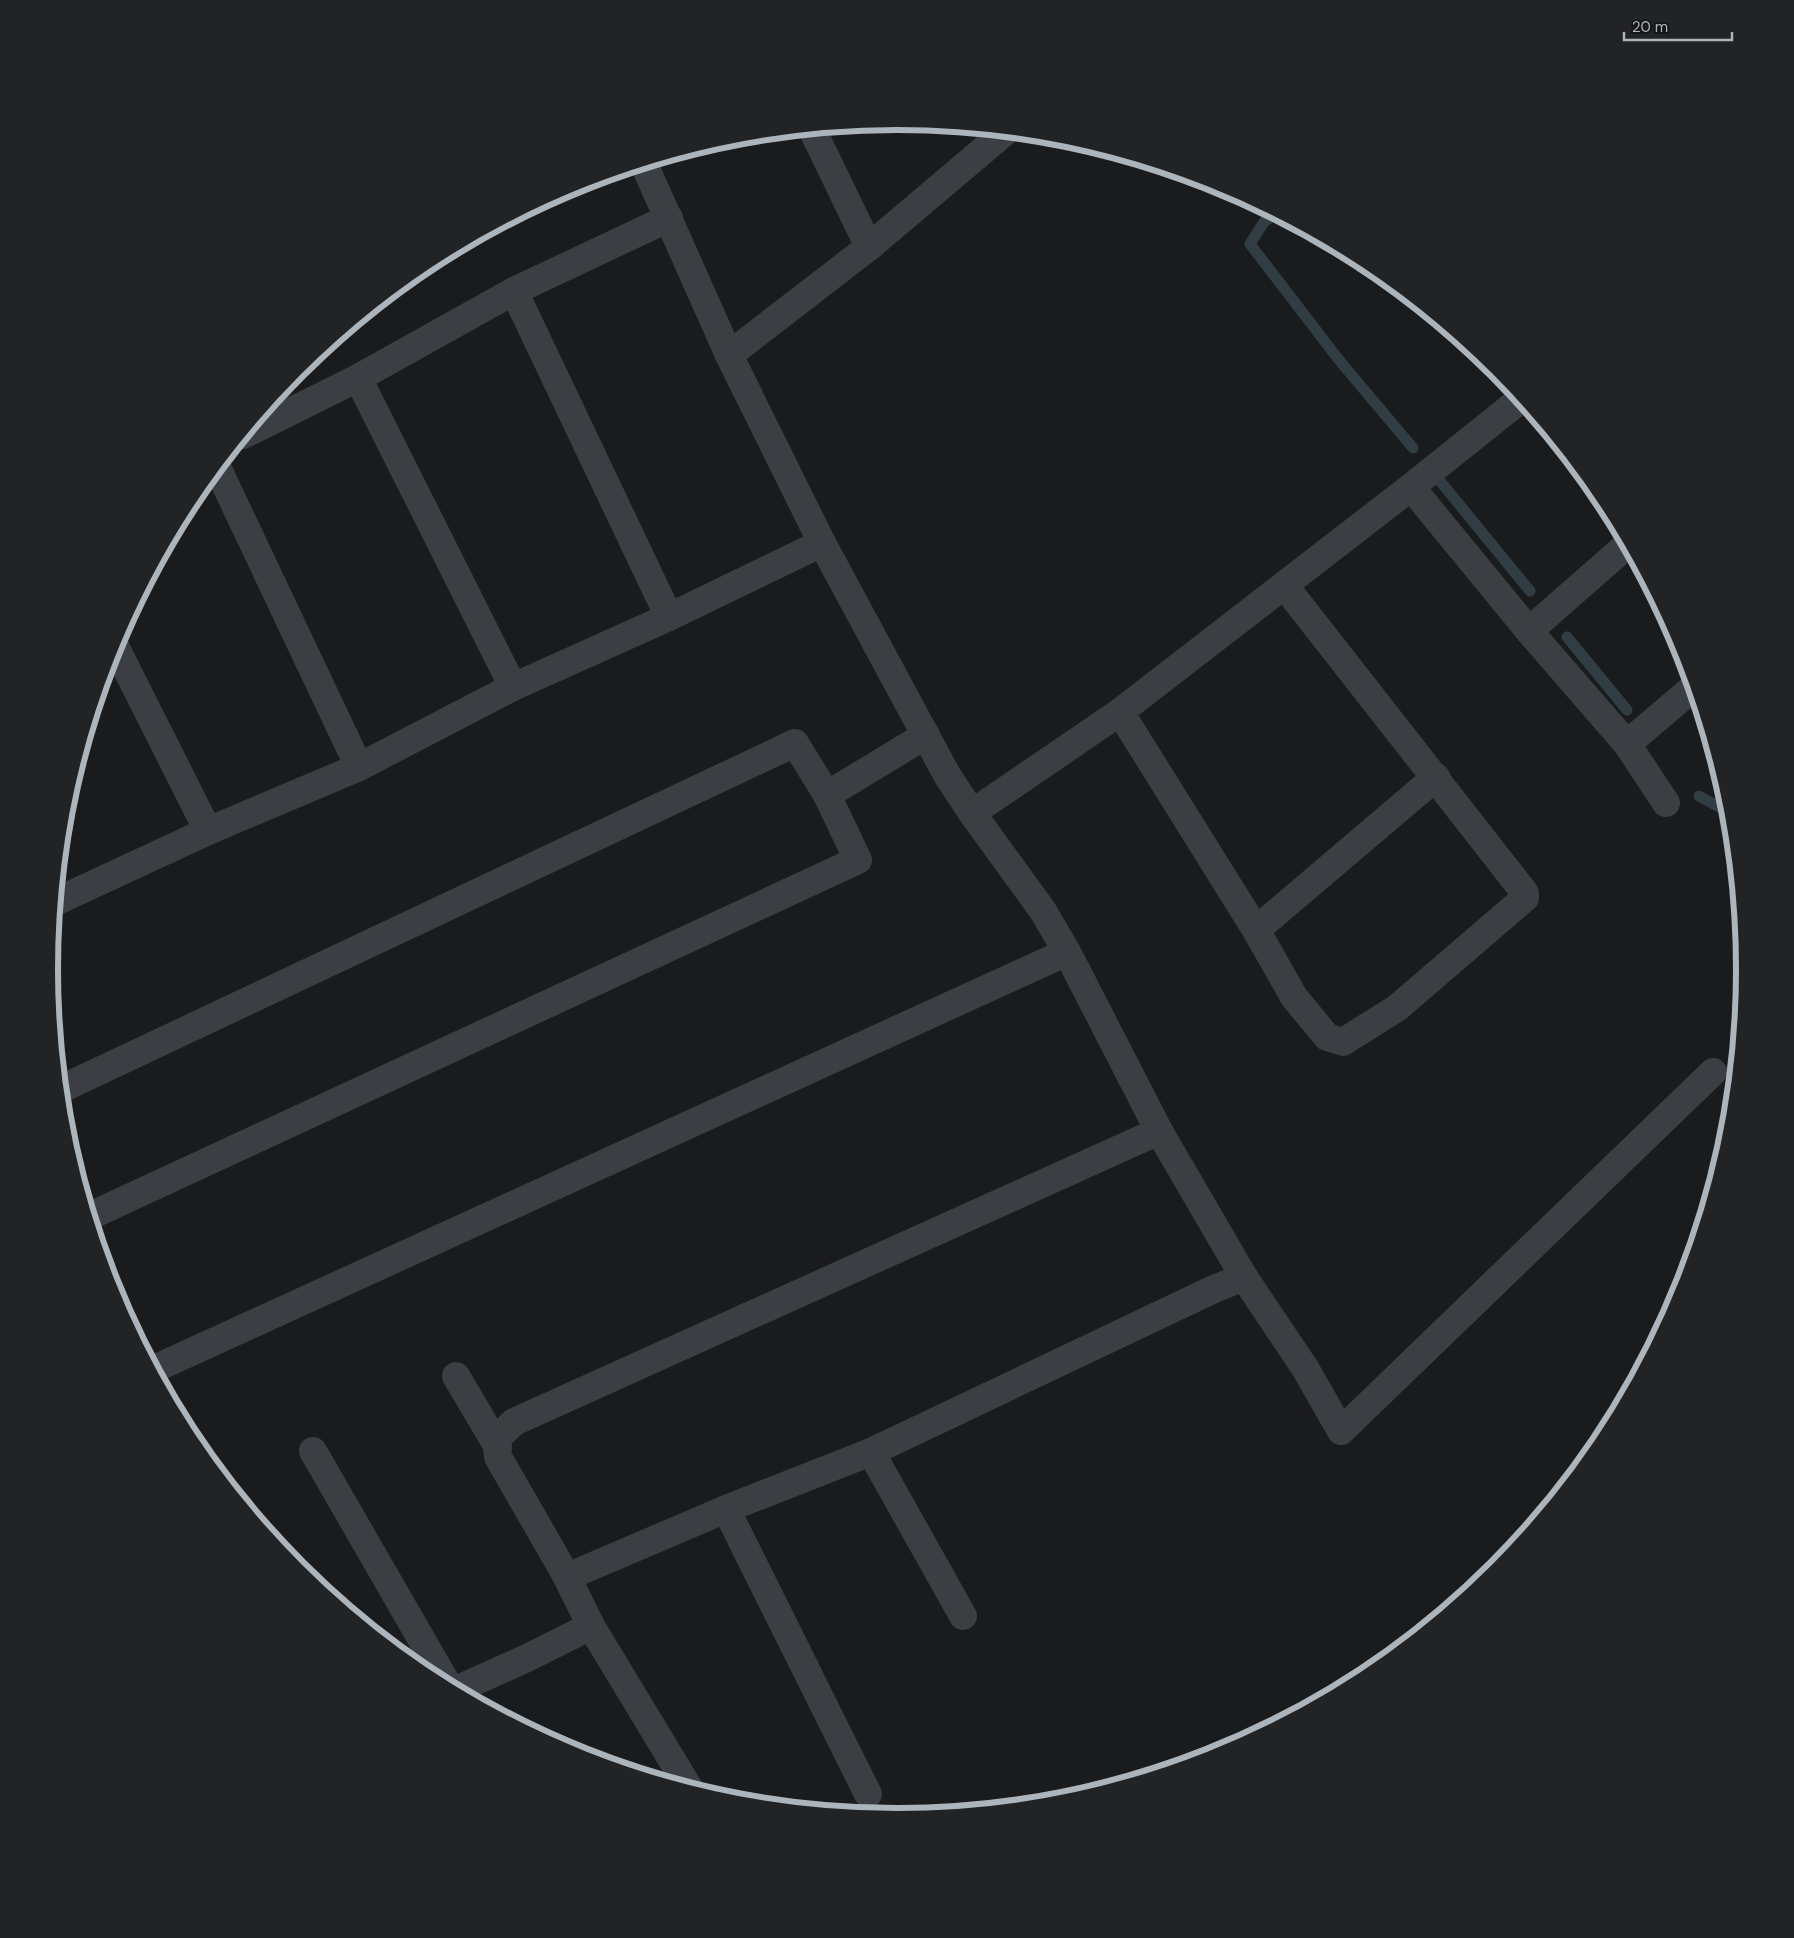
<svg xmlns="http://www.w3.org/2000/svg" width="1794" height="1938" viewBox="0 0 1794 1938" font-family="'DM Sans',sans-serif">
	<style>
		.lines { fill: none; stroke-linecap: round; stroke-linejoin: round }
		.stream { stroke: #303d42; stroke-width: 11 }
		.minor { stroke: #3b3e42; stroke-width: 28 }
		.rim { fill: none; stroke: #adb5bc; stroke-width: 6 }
	</style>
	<rect width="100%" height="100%" fill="#1a1b1d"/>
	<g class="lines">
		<g class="stream">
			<polyline points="1275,214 1264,222 1250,244 1339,360 1413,448"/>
			<polyline points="1440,481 1530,591"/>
			<polyline points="1567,637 1627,710"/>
			<polyline points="1699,796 1730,813"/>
		</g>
		<g class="minor">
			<polyline points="812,129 869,247"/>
			<polyline points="644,164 729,355 822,543 947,775 972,813 1043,911 1067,952 1159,1131 1244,1277 1305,1368 1341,1431 1713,1072"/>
			<polyline points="514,291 669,617"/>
			<polyline points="729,355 869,247 1006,131"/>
			<polyline points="358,378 513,687"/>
			<polyline points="243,435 358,378 514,291 669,218"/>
			<polyline points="217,467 359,767"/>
			<polyline points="1411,487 1529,631 1627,744 1666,803"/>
			<polyline points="1529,631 1627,545"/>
			<polyline points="114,644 208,831"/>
			<polyline points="1120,712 1256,930 1294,997 1327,1037 1343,1042 1397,1008 1525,898 1525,893 1284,585"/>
			<polyline points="1627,744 1694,687"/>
			<polyline points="827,795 926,735"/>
			<polyline points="972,813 1120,712 1411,487 1521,399"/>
			<polyline points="55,902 208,831 359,767 513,687 669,617 822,543"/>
			<polyline points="1256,930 1436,777"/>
			<polyline points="61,1089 795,743 827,795 858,860 90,1216"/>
			<polyline points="1159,1131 514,1422 496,1439 498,1457 567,1577 726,1509 871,1452 1214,1289 1244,1277"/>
			<polyline points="154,1369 1067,952"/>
			<polyline points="456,1376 498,1447"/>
			<polyline points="313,1451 449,1687"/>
			<polyline points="871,1452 963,1616"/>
			<polyline points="726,1509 868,1794"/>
			<polyline points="591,1626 689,1788"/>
			<polyline points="456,1690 527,1658 591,1626 567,1577"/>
		</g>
	</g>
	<path d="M0 0H1794V1938H0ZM58 969a839 839 0 1 1 1678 0a839 839 0 1 1-1678 0Z" fill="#212325" fill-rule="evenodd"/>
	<path class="rim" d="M58 969a839 839 0 1 1 1678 0a839 839 0 1 1-1678 0Z"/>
	<path d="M1624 32v8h108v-8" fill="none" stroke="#adb5bc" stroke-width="2.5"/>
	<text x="1632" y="32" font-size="15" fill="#adb5bc" stroke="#151618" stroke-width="4" paint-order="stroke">20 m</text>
</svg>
